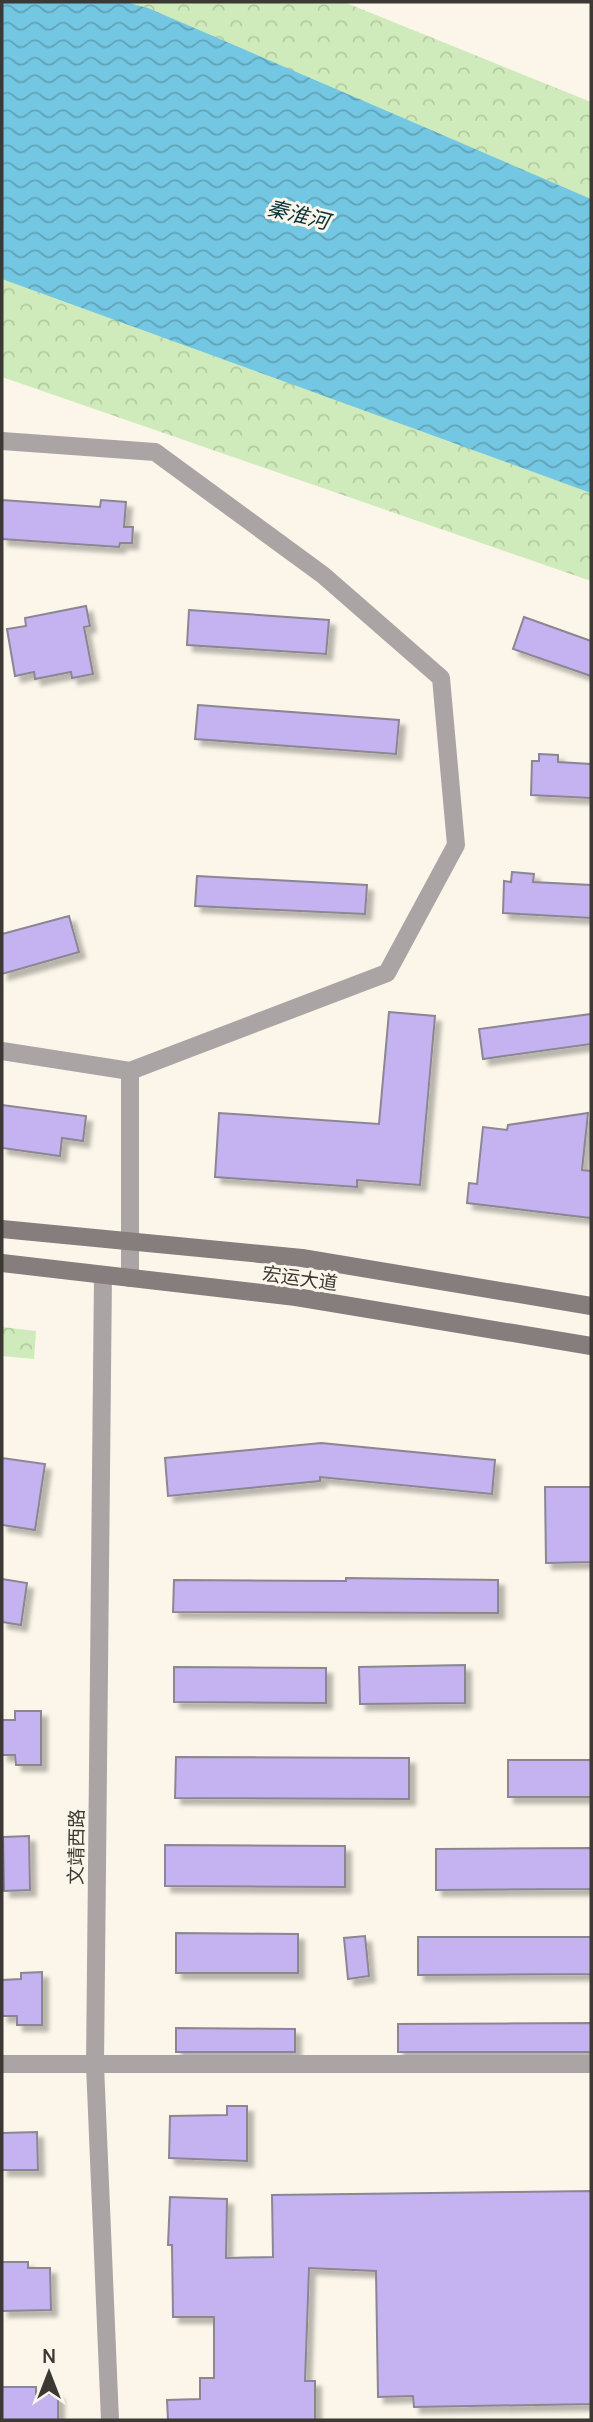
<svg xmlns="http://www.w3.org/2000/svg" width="593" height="2422" viewBox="0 0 593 2422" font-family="Manrope,'Noto Sans SC',sans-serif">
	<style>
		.forest { fill: url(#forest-crowns) }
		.water { fill: url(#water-waves) }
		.building { fill: #c5b2f1; stroke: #8a8792; stroke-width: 2; filter: url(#shadow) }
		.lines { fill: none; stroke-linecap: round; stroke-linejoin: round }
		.street { stroke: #aba4a4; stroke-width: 18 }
		.secondary { stroke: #867d7d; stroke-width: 18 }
		.labels { text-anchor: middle; stroke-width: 6; stroke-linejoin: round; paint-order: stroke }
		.street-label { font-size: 19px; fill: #3c3935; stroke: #fcf6ea }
		.water-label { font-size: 21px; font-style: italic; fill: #0a333e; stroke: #fcf6ea }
	</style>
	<defs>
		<pattern id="forest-crowns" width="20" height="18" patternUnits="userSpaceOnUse" patternTransform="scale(1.75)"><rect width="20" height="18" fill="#cfebbb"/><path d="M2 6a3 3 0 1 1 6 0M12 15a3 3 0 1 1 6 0" fill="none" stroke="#b3caa1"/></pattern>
		<pattern id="water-waves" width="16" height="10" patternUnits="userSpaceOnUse" patternTransform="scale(1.75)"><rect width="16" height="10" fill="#73c7e2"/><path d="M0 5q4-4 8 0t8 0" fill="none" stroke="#60a3b8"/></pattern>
		<filter id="shadow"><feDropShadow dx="6" dy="6" stdDeviation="2" flood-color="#0004"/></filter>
	</defs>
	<rect width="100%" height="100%" fill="#fcf6ea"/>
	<g class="forest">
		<polygon points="2,2 344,2 591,102 591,581 2,377"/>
		<polygon points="2,1327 36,1331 34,1359 2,1356"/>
	</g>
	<polygon class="water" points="2,2 125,2 148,8 591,199 591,493 2,279"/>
	<g class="building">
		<polygon points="2,500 100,507 101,500 126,502 124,527 133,527 132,543 120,543 119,547 2,539"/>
		<polygon points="86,606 90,626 84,627 93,674 72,678 71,672 35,679 34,672 15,676 7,629 26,626 25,618"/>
		<polygon points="189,610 329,620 326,654 187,645"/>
		<polygon points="524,617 591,641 591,676 513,649"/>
		<polygon points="198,705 399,720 396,754 195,739"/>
		<polygon points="539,754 558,755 558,762 591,764 591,798 531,795 532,761 539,761"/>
		<polygon points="512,872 534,874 533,882 591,885 591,918 503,913 504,881 511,882"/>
		<polygon points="197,876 367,885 365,914 195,906"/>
		<polygon points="69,916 79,952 2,974 2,934"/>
		<polygon points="389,1012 435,1016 420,1185 357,1180 357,1187 215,1177 219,1113 379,1124"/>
		<polygon points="591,1014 591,1044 483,1059 479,1029"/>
		<polygon points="2,1105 86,1116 83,1141 62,1138 60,1156 2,1148"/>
		<polygon points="588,1113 582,1170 591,1171 591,1218 467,1203 469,1183 477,1184 483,1127 507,1130 508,1125"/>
		<polygon points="321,1443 495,1460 492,1494 320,1477 320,1481 168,1496 165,1458"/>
		<polygon points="2,1458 45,1464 35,1530 2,1525"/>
		<polygon points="545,1487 591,1487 591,1562 546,1563"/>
		<polygon points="346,1578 498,1580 498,1613 173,1612 174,1580 346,1581"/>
		<polygon points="2,1579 27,1583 21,1625 2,1622"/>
		<polygon points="465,1665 465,1703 360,1704 359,1667"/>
		<polygon points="174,1667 326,1668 326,1703 174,1702"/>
		<polygon points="15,1711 41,1711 41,1765 16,1765 15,1755 2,1755 2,1720 15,1720"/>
		<polygon points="176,1757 409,1758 409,1799 175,1798"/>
		<rect x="508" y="1760" width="83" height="37"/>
		<polygon points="29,1836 30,1890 4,1891 3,1837"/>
		<polygon points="165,1845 345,1846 345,1887 165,1886"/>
		<polygon points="591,1848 591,1889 436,1890 436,1849"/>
		<polygon points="176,1933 298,1934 298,1973 176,1973"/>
		<polygon points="365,1936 369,1976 348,1979 344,1938"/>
		<polygon points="418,1937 591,1937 591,1974 418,1975"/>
		<polygon points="42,1972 42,2025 17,2025 17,2016 2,2016 2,1980 21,1979 21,1973"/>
		<polygon points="591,2023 591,2052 398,2052 398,2024"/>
		<polygon points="176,2028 295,2029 295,2052 176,2052"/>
		<polygon points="227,2106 247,2106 247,2161 169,2158 170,2116 227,2115"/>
		<polygon points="37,2132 38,2170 2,2170 2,2133"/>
		<polygon points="591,2191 591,2404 414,2407 413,2396 378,2397 376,2271 309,2268 305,2381 315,2381 315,2420 168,2420 167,2400 200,2399 200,2378 214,2378 214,2317 173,2317 172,2245 168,2245 170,2197 227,2199 226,2258 273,2257 272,2195"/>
		<polygon points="2,2262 28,2262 28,2268 50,2268 51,2310 2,2311"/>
		<polygon points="2,2387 36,2387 36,2394 58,2394 58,2420 2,2420"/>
	</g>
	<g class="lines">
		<g class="street">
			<polyline points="2,441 155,452 323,575 441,678 456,845 387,973 130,1071 2,1051"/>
			<polyline points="130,1071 130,1278"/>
			<polyline points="103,1275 95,2065 110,2420"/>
			<polyline points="2,2064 591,2064"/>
		</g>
		<g class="secondary">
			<polyline points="2,1229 302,1258 591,1306"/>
			<polyline points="2,1263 296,1297 591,1346"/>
		</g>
	</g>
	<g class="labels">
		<g class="street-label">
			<text transform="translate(300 1278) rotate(8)" y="7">宏运大道</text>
			<text transform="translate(76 1847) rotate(-89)" y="7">文靖西路</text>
		</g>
		<g class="water-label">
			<text transform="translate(298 215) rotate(14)" y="7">秦淮河</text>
		</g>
	</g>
	<rect width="593" height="2422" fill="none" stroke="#3c3935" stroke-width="7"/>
	<g transform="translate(49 2373)" stroke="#fcf6ea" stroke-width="5" paint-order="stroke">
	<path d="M0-5L12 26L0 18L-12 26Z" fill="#3c3935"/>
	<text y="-10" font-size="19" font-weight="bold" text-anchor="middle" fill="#3c3935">N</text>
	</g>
</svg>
